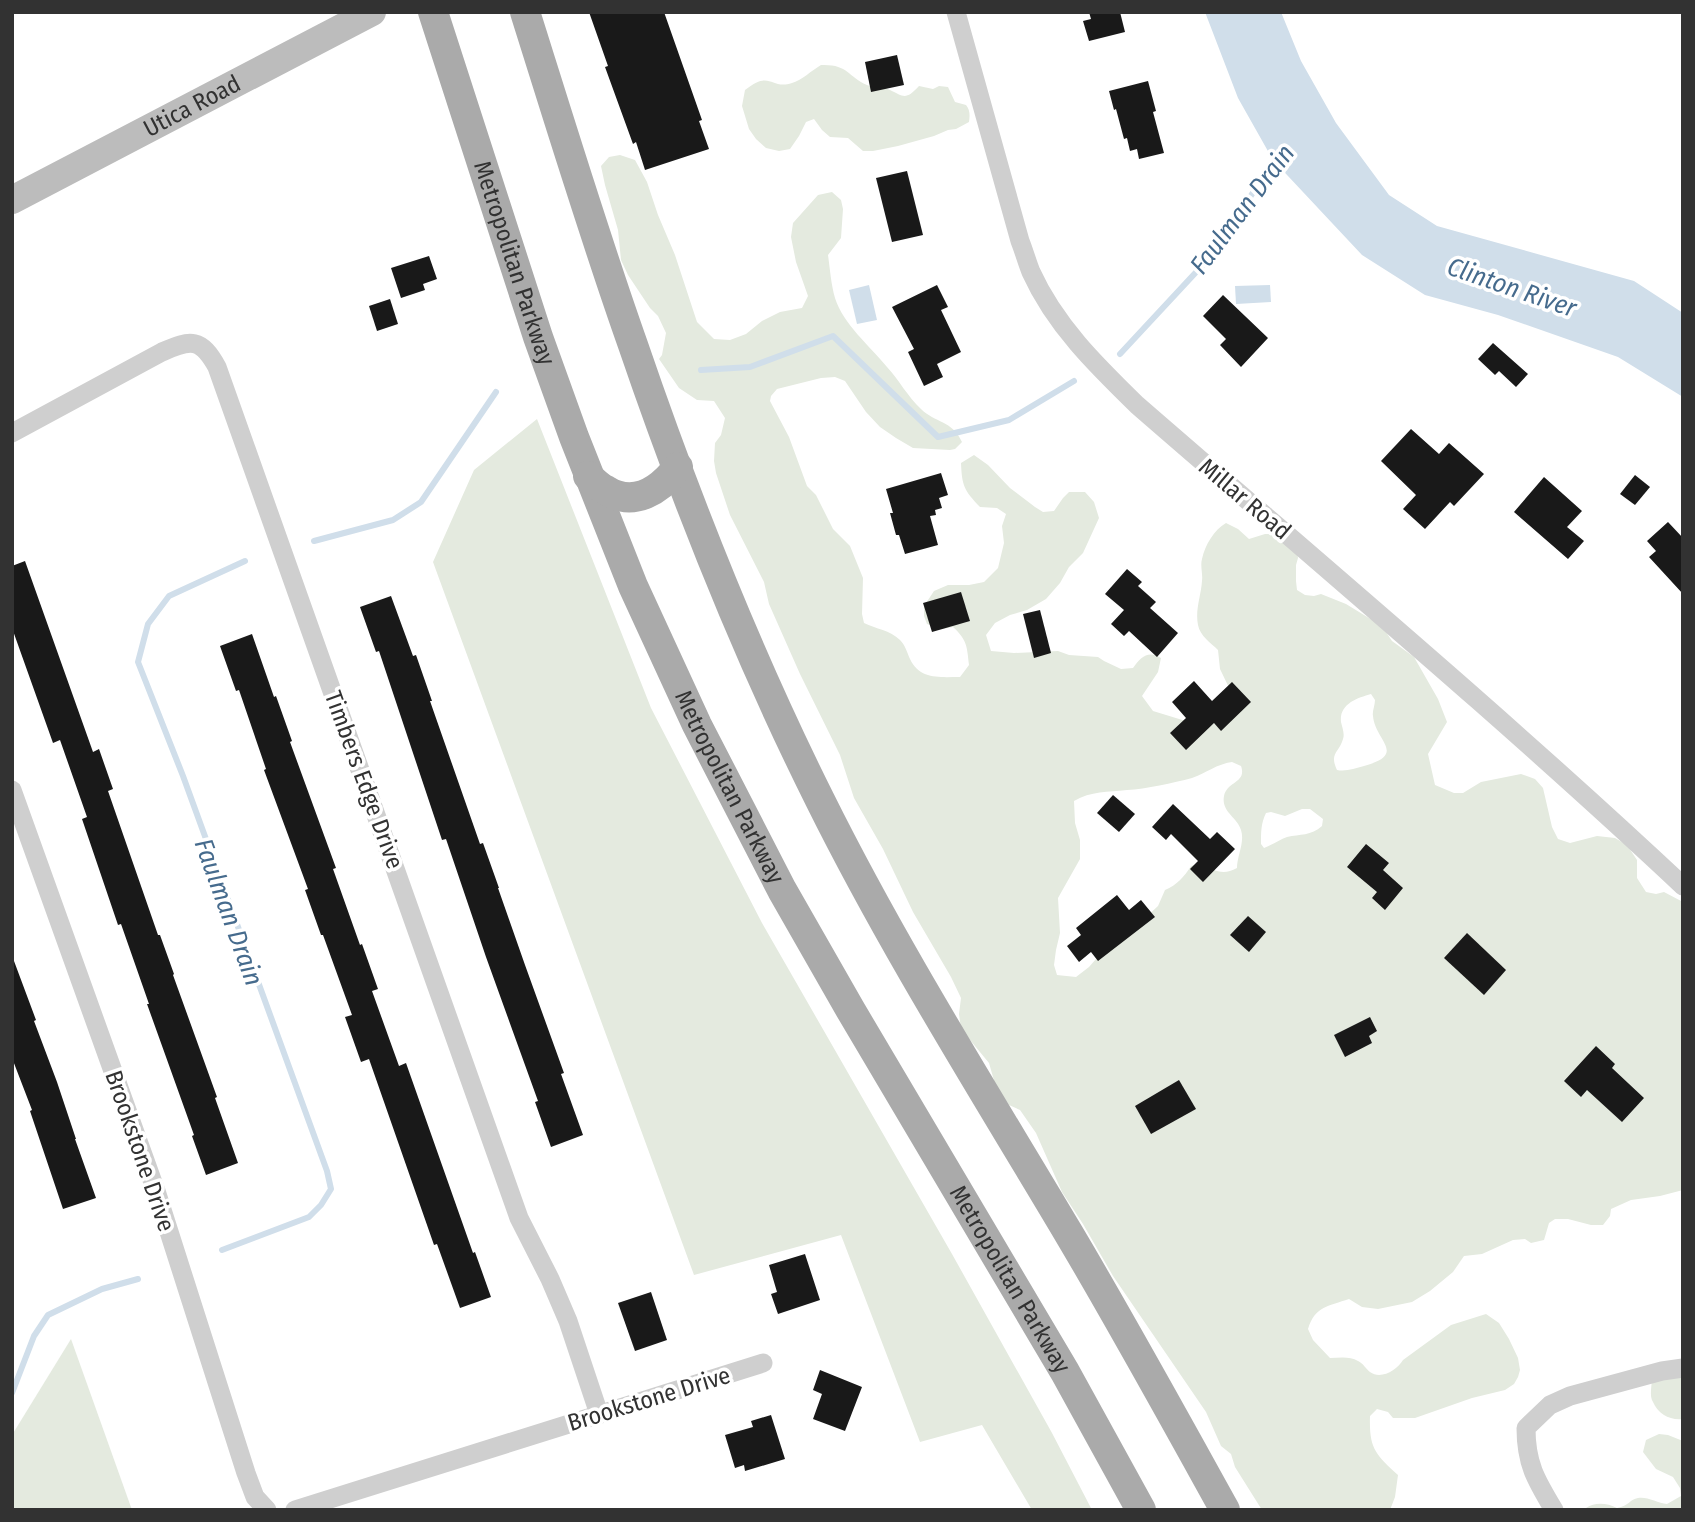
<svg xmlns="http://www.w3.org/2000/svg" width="1695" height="1522" viewBox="0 0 1695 1522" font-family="'Fira Sans Condensed',sans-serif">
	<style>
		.green { fill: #e4eadf; fill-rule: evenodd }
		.water { fill: #d0deea }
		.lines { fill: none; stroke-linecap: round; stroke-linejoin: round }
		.stream { stroke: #d0deea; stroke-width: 6 }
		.building { fill: #191919 }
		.street { stroke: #cfcfcf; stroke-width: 19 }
		.secondary { stroke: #bcbcbc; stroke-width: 28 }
		.primary { stroke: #aaa; stroke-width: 30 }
		.labels { text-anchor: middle; stroke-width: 7; stroke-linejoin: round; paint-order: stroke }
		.street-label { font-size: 24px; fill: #323232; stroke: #fff }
		.water-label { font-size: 26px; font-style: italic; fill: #466b8d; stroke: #fff }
	</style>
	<rect width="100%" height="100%" fill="#fff"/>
	<g class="green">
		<path d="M 821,65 C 848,64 847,76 867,85 C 875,88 883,86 890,90 C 904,97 906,100 919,86 L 933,89 L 939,86 L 948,87 L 955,102 L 966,105 C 970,110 970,115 969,122 L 956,129 L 948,130 L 934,136 L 898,146 L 873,151 L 863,151 L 848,138 L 830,137 L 822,130 L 814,119 L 806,122 L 799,136 L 790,149 L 779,151 L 766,148 L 756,139 L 749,129 L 742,106 L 745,90 C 771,69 770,90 792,83 C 801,81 812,70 821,65 Z"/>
		<path d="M 620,155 L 635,160 L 647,182 L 658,215 L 675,255 L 697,322 L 714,339 L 730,340 L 746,334 L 762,321 L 780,312 L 802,308 L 808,296 L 796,262 L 791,237 L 793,223 L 818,195 L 832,192 L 841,200 L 843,209 L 841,238 L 828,255 C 830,269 831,284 835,298 C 843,324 870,346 887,367 C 899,380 908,397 921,409 C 935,423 952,420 962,442 L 955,449 L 950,450 L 913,448 L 896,438 L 880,427 L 866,412 L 845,381 L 835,377 L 821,378 L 777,389 L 771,396 L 770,401 L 789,437 L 807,486 L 816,495 L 833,529 L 850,546 L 863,578 L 862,614 L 864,623 C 876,629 890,630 900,640 C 905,645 907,652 910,659 C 920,680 940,677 960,677 L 969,665 C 967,646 967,640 953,627 L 942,629 L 927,624 L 924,616 L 924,606 L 934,591 L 948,585 L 969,585 L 984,582 L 998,568 L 1004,543 L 1002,526 L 1006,514 L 997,508 L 980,507 C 964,490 962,486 961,463 L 974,455 L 988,465 L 1010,488 L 1035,507 L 1043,512 L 1054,511 L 1063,498 L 1069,492 L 1085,492 L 1094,502 L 1099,518 L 1083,553 L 1069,567 L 1060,583 L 1046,599 L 1027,610 L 1010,615 L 995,623 L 986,635 L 991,651 L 1014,653 L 1058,651 L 1069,655 L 1098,657 L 1104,661 L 1121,669 L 1133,668 C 1141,657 1148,650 1161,658 L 1158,672 L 1142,696 L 1153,711 L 1202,726 L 1220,722 L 1233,696 L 1220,669 L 1218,650 C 1211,643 1200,636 1198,625 C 1195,610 1201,596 1202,581 C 1203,574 1200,566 1202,559 C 1205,545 1214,530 1226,523 L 1238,529 L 1249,539 L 1265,534 L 1284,534 L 1297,550 L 1298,558 L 1296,565 L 1296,581 L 1297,590 L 1305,595 L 1314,596 L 1321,594 L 1346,604 L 1382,626 L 1392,641 L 1414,657 L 1438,699 L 1447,722 L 1428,754 L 1435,785 L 1454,793 L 1463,793 L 1481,782 L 1521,774 L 1535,779 L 1543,788 L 1552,827 L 1558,839 L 1570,843 L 1597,836 L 1615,838 L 1627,845 L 1637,860 L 1637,878 L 1646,892 L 1656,894 L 1664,892 L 1683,902 L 1683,1190 L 1660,1196 L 1631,1200 L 1611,1209 L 1610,1216 L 1603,1225 L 1591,1225 L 1568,1219 L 1555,1219 L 1549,1223 L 1544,1240 L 1531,1243 L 1525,1239 L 1513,1240 L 1482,1254 L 1464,1256 L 1453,1272 L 1430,1291 L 1412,1302 L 1378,1309 L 1362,1307 L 1349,1299 C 1329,1306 1315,1306 1308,1329 L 1313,1340 L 1330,1358 C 1339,1358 1350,1356 1358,1361 C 1363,1363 1366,1369 1370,1372 C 1381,1380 1397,1370 1403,1360 L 1451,1325 L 1486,1314 L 1499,1323 L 1509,1339 L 1518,1358 L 1520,1370 L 1518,1377 L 1514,1384 L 1505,1390 L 1472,1398 L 1415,1418 L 1393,1418 L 1388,1412 L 1377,1409 L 1370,1416 C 1369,1448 1375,1454 1398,1475 L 1395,1497 L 1390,1510 L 1262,1510 L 1235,1467 L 1231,1454 L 1221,1446 L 1206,1412 L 1113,1276 L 1083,1224 L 1062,1192 L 1036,1133 L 1020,1110 L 1009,1105 L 995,1084 L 989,1063 L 961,1029 L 959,1014 L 961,998 L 951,977 L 913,912 L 883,849 L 854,798 L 840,755 L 800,674 L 769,604 L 764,582 L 730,515 L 716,473 L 714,461 L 715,443 L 721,435 L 725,418 L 714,401 L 697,400 L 679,388 L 659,359 L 662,355 L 666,333 L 658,316 L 650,308 L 628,275 L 621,260 L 618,230 L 605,185 L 601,166 L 609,157 ZM 1371,694 L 1375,700 C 1375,705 1372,712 1373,716 C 1375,741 1408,754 1364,766 C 1355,768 1346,772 1337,770 C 1329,753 1339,753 1343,739 C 1345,734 1342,727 1341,722 C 1339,704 1357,698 1371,694 ZM 1232,762 L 1241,766 C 1247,783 1227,781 1224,796 C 1221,812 1237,817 1241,830 C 1245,842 1237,856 1237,868 C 1223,876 1214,871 1201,863 L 1191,866 C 1184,877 1177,885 1165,890 L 1158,906 L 1143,920 L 1103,951 L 1089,967 L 1076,977 L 1057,975 L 1054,965 L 1056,950 L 1060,933 L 1058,898 L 1080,859 L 1080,840 L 1075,823 L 1074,801 C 1091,791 1108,792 1127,790 C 1146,789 1173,783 1192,778 C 1206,773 1217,764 1232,762 ZM 1302,809 L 1310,809 L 1323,819 L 1322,826 C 1311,836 1300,834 1287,837 C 1279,840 1272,845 1264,848 L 1261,844 C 1261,832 1261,823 1266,813 L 1271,812 L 1285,816 Z"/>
		<polygon points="537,419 651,708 762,923 952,1254 1052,1433 1092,1510 1032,1510 982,1425 920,1442 841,1235 694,1275 433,562 474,470"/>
		<polygon points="71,1339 132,1510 12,1510 12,1435"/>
		<path d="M 1683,1363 L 1683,1419 C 1671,1421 1658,1414 1653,1402 C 1649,1396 1652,1385 1652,1378 Z"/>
		<path d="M 1659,1434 L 1668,1435 L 1683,1441 L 1683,1510 L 1586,1510 L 1586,1508 C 1595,1502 1607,1503 1617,1508 C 1629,1506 1630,1499 1638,1498 C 1646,1496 1658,1503 1667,1504 L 1681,1496 L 1680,1488 L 1673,1477 L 1656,1469 L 1643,1452 L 1646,1440 Z"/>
	</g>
	<g class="water">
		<polygon points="1205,12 1281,12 1301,61 1336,123 1389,195 1437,226 1634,281 1683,313 1683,397 1618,357 1498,315 1425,295 1362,255 1273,160 1238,98"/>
		<polygon points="869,285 877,320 857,324 849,290"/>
		<polygon points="1270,285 1271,302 1236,304 1235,286"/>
	</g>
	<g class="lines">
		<g class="stream">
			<polyline points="1120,354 1212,255 1277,156"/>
			<polyline points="701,370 750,367 833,336 938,437 1009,420 1074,381"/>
			<polyline points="314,541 393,520 421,502 496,392"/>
			<polyline points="222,1250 309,1217 321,1205 331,1189 327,1171 183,776 138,662 148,624 169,596 245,561"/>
			<polyline points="12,1393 34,1336 48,1315 102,1289 138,1279"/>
		</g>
	</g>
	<g class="building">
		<polygon points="589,12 664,12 702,120 699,121 709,149 645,170 636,142 633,144 605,67 608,66"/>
		<polygon points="1089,12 1120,12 1125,32 1089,41 1083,21 1091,19"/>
		<polygon points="897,55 904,85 871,92 865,62"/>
		<polygon points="1148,81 1156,111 1153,112 1164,153 1139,159 1137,149 1130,151 1127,138 1124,139 1116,109 1114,110 1109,91"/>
		<polygon points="907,171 923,235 892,242 876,178"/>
		<polygon points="429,256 437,279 423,284 425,290 401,298 391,268"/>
		<polygon points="937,285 948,307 941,310 961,352 937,364 943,377 924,386 908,352 914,349 892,307"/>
		<polygon points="1223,295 1268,338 1241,367 1220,345 1226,339 1203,316"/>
		<polygon points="390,299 398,324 377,331 369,306"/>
		<polygon points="1493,343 1528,374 1516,387 1499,371 1495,375 1478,359"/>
		<polygon points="1411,429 1439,454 1449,443 1484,474 1454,506 1450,502 1425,529 1403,509 1416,495 1381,461"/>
		<polygon points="941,473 948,495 939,498 942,508 935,510 936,515 930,516 938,545 905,554 899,535 896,535 890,513 893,513 886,489"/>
		<polygon points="1635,475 1650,487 1635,505 1620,494"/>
		<polygon points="1544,477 1582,511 1567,527 1584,541 1568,559 1514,512"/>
		<polygon points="1668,522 1683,538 1683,594 1649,557 1656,551 1647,541"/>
		<polygon points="25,561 93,752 99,749 113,789 108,791 158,935 160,935 174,974 173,975 217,1097 215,1098 238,1163 206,1175 192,1136 194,1135 147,1004 149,1004 121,924 118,925 82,819 87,817 60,740 53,743 12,628 12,566"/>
		<polygon points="1127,569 1142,582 1138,586 1156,602 1150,608 1178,633 1157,657 1129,631 1124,636 1111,624 1124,610 1105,594"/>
		<polygon points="961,592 970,621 932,632 923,603"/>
		<polygon points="391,596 413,656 416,655 432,701 430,701 480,844 483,843 499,888 498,888 525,965 564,1073 561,1074 583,1135 551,1147 535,1102 538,1101 486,957 446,839 442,840 379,651 376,652 360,607"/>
		<polygon points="1040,610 1051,653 1034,658 1023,614"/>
		<polygon points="252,634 274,697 276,696 292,741 290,742 336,868 333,869 360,945 362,944 378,989 372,991 399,1066 406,1063 473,1253 475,1252 491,1297 460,1308 437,1244 434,1245 369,1059 361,1062 345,1017 352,1015 323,935 321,935 305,890 308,889 264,770 266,769 239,690 236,691 220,646"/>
		<polygon points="1194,681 1212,701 1232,682 1251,702 1221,731 1214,723 1186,750 1170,733 1186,718 1172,702"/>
		<polygon points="1113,795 1135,814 1119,832 1097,813"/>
		<polygon points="1173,804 1210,839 1217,832 1235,849 1203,882 1190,869 1198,861 1171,834 1166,840 1152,827"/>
		<polygon points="1366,844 1389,863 1383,870 1403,888 1385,910 1372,898 1377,892 1347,867"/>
		<polygon points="1117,895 1129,910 1141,900 1155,917 1098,961 1091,952 1079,962 1067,946 1081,935 1076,928"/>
		<polygon points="1248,916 1266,932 1249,952 1230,935"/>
		<polygon points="1467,933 1506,970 1484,995 1444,958"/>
		<polygon points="12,961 14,961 36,1020 34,1021 57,1082 76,1139 75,1139 96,1198 63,1209 30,1111 32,1110 12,1058"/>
		<polygon points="1370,1017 1377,1031 1369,1036 1372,1043 1345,1057 1334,1035"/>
		<polygon points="1596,1046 1615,1064 1612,1068 1644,1098 1622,1122 1587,1090 1581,1097 1564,1081"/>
		<polygon points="1179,1080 1196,1109 1151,1134 1135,1106"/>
		<polygon points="805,1254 820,1300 778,1314 771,1294 777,1292 769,1265"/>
		<polygon points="651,1292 667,1340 635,1351 618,1303"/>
		<polygon points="820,1370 862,1387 845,1431 813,1419 822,1394 813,1390"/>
		<polygon points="771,1415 785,1459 745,1471 744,1465 735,1468 725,1435 753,1427 751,1421"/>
	</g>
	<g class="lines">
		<g class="street">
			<path d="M 956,12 L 1020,241 C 1024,251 1027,262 1031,272 C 1055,325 1096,365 1137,405 C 1320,564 1506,720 1683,886"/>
			<path d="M 12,433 L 162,352 C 191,339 201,338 217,367 L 519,1218 L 550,1279 L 568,1321 L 599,1414"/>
			<polyline points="12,790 156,1191 246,1473 255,1497 267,1510"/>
			<polyline points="295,1510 763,1363"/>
			<path d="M 1554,1510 C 1536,1480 1526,1464 1526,1428 L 1550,1405 L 1570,1396 L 1662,1371 L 1683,1368"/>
		</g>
		<path class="secondary" id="s1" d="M 12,200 L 372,12"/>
		<g class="primary">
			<path id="s2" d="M 433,12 L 538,337 L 574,437 L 633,586 L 697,725 L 782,890 L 850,1009 L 1065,1372 L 1141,1510"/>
			<path d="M 525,12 C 560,123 594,235 633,345 C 686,500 747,654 820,800 C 894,949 984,1091 1069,1234 C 1123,1325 1174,1418 1225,1510"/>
			<path d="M 588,476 C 594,481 599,487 606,490 C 634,508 660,490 678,467"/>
		</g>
	</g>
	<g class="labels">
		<g class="street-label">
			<text dy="8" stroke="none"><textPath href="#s1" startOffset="203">Utica Road</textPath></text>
			<text dy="8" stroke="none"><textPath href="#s2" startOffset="264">Metropolitan Parkway</textPath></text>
			<text transform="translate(1245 499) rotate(40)" y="8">Millar Road</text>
			<text transform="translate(364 780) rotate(70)" y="8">Timbers Edge Drive</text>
			<text dy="8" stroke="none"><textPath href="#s2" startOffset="831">Metropolitan Parkway</textPath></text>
			<text transform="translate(140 1151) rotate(71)" y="8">Brookstone Drive</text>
			<text dy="8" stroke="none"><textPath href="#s2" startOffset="1398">Metropolitan Parkway</textPath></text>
			<text transform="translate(649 1399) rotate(-17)" y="8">Brookstone Drive</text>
		</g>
		<g class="water-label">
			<text transform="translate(1242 209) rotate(-53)" y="9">Faulman Drain</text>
			<text transform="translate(1512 287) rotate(19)" y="9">Clinton River</text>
			<text transform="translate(229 912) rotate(70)" y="9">Faulman Drain</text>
		</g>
	</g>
	<rect width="1695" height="1522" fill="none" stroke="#323232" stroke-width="28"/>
</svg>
